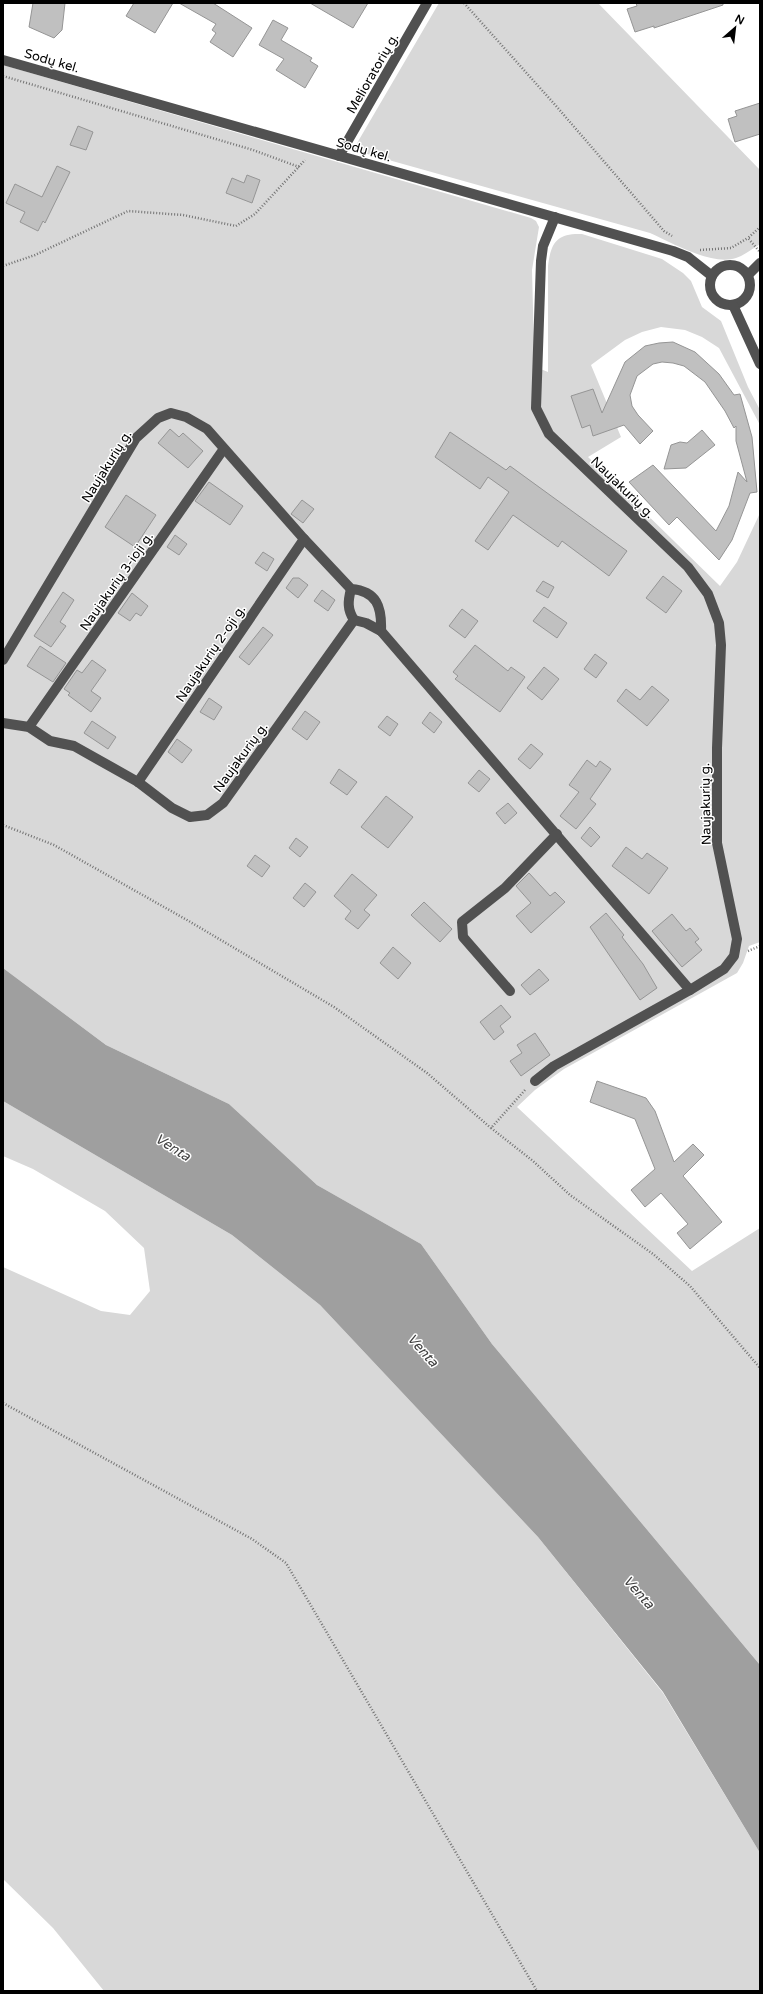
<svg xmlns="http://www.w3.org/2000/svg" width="763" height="1994" viewBox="0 0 763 1994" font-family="'Varela Round',sans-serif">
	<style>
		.green { fill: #d8d8d8 }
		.water { fill: #9f9f9f }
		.building { fill: #c0c0c0; stroke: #959595 }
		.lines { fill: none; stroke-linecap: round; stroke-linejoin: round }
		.path { stroke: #737373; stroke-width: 2.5; stroke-dasharray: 1 2; stroke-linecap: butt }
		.minor { stroke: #515151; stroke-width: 10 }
		.labels { text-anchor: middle; stroke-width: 3; stroke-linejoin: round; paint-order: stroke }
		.street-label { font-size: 13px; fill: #000; stroke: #fff }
		.water-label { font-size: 14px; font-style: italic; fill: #404040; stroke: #fff }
	</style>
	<rect width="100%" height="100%" fill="#fff"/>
	<g class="green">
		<path d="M 439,3 L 598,3 L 760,170 L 760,244 C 752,249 745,255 736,258 C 711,266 673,243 650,233 L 353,150 Z"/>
		<path d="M 3,65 L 531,218 L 536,221 L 539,227 L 532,270 L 534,347 L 533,366 L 548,372 L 548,266 C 551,242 557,233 582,234 L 662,259 L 683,273 L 691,281 L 702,307 L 721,321 L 748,387 L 760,410 L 760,425 L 719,348 L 702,337 L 685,330 L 661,327 L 642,332 L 625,340 L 591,365 L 621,437 L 588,457 L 720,586 L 737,562 L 760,513 L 760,942 L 749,946 L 743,963 L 737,973 L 564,1069 L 535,1090 L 517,1107 L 692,1271 L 760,1228 L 760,1665 L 492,1344 L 421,1244 L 317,1185 L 229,1104 L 106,1045 L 3,968 Z"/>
		<polygon points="3,1101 232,1235 320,1305 538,1537 663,1693 760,1853 760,1991 104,1991 53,1928 3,1879 3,1267 101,1311 130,1315 150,1291 144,1248 105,1211 33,1169 3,1156"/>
	</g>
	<polygon class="water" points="3,968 106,1045 229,1104 317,1185 421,1244 492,1344 760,1665 760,1853 663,1692 538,1537 320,1305 232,1235 3,1101"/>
	<g class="building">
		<polygon points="33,3 65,3 62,30 54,38 29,27"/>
		<polygon points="134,3 173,3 155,33 126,16"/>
		<polygon points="179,3 213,3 252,28 233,57 210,42 216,33 212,30 216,24"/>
		<polygon points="310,3 368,3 353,28"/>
		<polygon points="636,3 723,3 723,5 654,28 654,26 635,32 627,9 637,6"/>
		<polygon points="273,20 288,28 281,40 312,58 310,61 318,66 305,88 276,70 284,59 259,45"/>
		<polygon points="760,103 760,134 735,142 728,119 737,116 735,111"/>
		<polygon points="78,126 93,132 86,150 70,145"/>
		<polygon points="57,166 70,172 45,223 43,221 38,231 20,222 25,212 6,203 15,184 42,197"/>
		<polygon points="247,175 260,180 252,203 226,193 232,178 244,183"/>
		<polygon points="673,342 695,352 719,374 734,395 740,394 752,437 757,492 750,493 732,540 719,560 677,517 669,525 629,482 653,465 716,531 729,506 738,472 747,482 736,441 736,426 734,428 725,411 705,382 684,366 673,363 662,362 653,364 637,376 630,395 632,406 638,415 653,431 640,444 624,425 593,436 590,425 582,428 571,396 593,389 602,413 625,362 645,346 659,343"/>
		<polygon points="170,429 179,437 183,433 203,451 188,468 158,443"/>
		<polygon points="702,430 715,445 686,468 664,469 671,445 680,442 687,443"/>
		<polygon points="450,432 506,470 510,466 627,551 609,576 562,541 558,547 513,515 488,550 475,541 509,492 488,477 480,489 435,457"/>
		<polygon points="209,482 243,506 230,525 195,501"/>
		<polygon points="126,495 156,515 135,547 105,527"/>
		<polygon points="302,500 314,509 303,523 291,514"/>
		<polygon points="175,535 187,544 179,555 167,547"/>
		<polygon points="263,552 274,559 267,571 255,563"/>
		<polygon points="663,576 682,591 666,613 646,598"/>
		<polygon points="293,578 299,578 308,585 298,598 286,588"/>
		<polygon points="543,581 554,587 548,598 536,591"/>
		<polygon points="322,590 335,600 328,611 314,601"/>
		<polygon points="63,592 74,600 60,622 66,626 51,647 34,636"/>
		<polygon points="132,593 148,606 141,616 136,613 130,621 118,613"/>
		<polygon points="544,607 567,623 557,638 533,621"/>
		<polygon points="462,609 478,621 465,638 449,626"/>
		<polygon points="263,627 273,635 249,665 239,657"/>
		<polygon points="475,645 508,671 511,667 525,677 500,712 455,679 458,676 453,672"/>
		<polygon points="40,646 66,663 53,682 27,666"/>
		<polygon points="595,654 607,663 596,678 584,669"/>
		<polygon points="92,660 106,670 91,691 101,698 91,712 68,695 70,693 64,689 77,670 82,673"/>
		<polygon points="544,667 559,679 542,700 527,688"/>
		<polygon points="652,686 669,700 647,726 617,701 626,689 640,700"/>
		<polygon points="209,698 222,707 214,720 200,712"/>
		<polygon points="305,711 320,722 307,740 292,729"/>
		<polygon points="430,712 442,722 434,733 422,723"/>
		<polygon points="387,716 398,724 390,736 378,727"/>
		<polygon points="92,721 116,737 108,749 84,733"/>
		<polygon points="177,739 192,750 182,763 168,752"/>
		<polygon points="531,744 543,754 530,769 518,759"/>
		<polygon points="587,760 596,767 600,761 611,769 590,799 596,804 576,829 560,816 579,792 569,785"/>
		<polygon points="339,769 357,782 347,795 330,783"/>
		<polygon points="479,770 490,779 479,792 468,783"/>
		<polygon points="386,796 413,817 388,848 361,827"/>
		<polygon points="508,803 517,813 505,824 496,813"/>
		<polygon points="590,827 600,837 591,847 581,838"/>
		<polygon points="296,838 308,847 300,857 289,848"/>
		<polygon points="626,847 642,859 647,853 668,868 649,894 612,866"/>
		<polygon points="255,855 270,866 262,877 247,866"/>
		<polygon points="529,873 550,896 555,892 565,902 531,933 516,916 531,903 516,886"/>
		<polygon points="352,874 377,895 364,910 370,915 358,929 345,919 351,911 334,896"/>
		<polygon points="305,883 316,892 304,907 293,898"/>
		<polygon points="424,902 452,929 440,942 411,915"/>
		<polygon points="606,913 624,935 622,937 643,964 657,988 640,1000 590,927"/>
		<polygon points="672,914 686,931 690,928 699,939 695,942 702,950 682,967 652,931"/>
		<polygon points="393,947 411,963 398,979 380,963"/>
		<polygon points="539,969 549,980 530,995 521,985"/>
		<polygon points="501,1005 511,1017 500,1026 504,1032 494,1040 480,1022"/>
		<polygon points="535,1033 550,1055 521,1076 510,1061 522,1053 517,1045"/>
		<polygon points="597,1081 646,1098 655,1111 674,1162 693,1144 704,1155 683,1176 722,1222 690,1249 677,1233 688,1224 661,1193 645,1207 631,1190 655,1169 635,1119 590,1102"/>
	</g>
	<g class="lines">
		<g class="path">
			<polyline points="464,3 557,107 664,231 672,236"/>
			<polyline points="3,76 253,150 299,167"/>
			<polyline points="700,250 731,248 748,238"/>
			<polyline points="759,251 748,238 760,227"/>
			<polyline points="3,266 35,255 128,211 183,215 236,226 255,214 305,160"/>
			<polyline points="3,825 54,845 187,920 334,1007 427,1073 491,1128"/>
			<polyline points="748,951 760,946"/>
			<polyline points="525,1090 491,1128 533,1161 570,1195 653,1254 690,1286 760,1368"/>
			<polyline points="3,1403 252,1539 286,1563 537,1991"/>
		</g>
		<g class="minor">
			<polyline points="3,60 673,251 688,257 712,276"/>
			<polyline points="339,156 427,3"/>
			<circle cx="730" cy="285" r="20"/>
			<polyline points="748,275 760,263"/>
			<polyline points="733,305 760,364"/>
			<path d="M 351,589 C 348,601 347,609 354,620"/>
			<path d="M 3,660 L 136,438 L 158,418 L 171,413 L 186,417 L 207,429 L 304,539 L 351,589 C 377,591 382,607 381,631"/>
			<polyline points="3,723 29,727 50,741 74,746 138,782 172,808 190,817 207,815 223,803 354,620 366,623 381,631 690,990 724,969 734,956 737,939 717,843 717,748 721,645 719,623 708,594 688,567 549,434 536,408 541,261 543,246 555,217"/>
			<polyline points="29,727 223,450"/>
			<polyline points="138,782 304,539"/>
			<polyline points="510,991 463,937 462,922 505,888 557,834"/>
			<polyline points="535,1081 554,1066 690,990"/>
		</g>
	</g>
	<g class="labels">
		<g class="street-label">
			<text transform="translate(52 60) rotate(16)" y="5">Sodų kel.</text>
			<text transform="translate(372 73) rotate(-60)" y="5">Melioratorių g.</text>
			<text transform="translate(364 149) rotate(16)" y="5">Sodų kel.</text>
			<text transform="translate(106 466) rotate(-58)" y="5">Naujakurių g.</text>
			<text transform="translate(623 487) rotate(44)" y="5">Naujakurių g.</text>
			<text transform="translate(116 581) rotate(-55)" y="5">Naujakurių 3-ioji g.</text>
			<text transform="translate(210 653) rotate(-56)" y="5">Naujakurių 2-oji g.</text>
			<text transform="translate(240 757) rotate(-54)" y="5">Naujakurių g.</text>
			<text transform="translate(705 804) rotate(-91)" y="5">Naujakurių g.</text>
		</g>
		<g class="water-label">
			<text transform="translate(173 1147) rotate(32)" y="5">Venta</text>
			<text transform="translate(423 1350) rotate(48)" y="5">Venta</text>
			<text transform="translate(639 1592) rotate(48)" y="5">Venta</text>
		</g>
	</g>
	<rect width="763" height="1994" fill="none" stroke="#000000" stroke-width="8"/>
	<g transform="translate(735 28) rotate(28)" stroke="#ffffff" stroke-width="3" paint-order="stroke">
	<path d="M0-3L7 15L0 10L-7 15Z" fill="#000000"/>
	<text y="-6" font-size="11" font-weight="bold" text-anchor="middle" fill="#000000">N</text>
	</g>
</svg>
